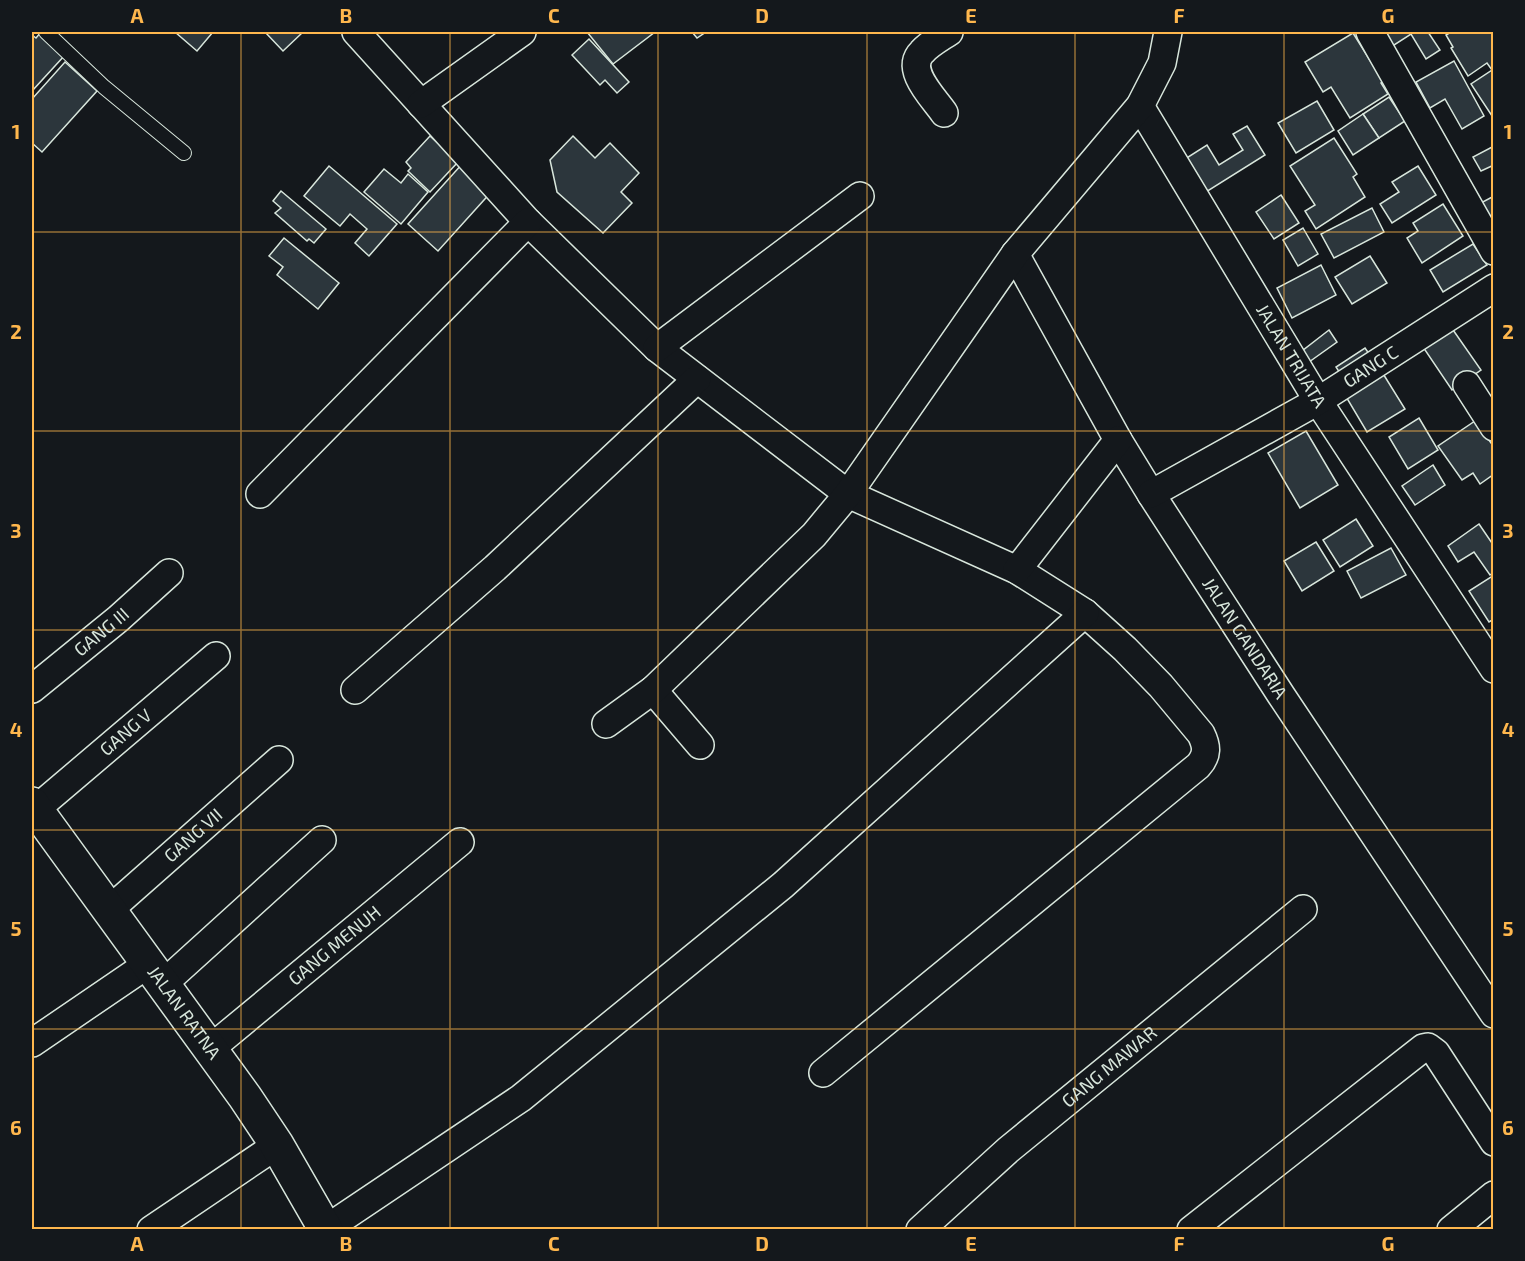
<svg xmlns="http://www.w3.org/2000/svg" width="1525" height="1261" viewBox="0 0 1525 1261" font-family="'Exo 2',sans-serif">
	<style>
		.building { fill: #2c363c; stroke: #d8e6dc; stroke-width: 1.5 }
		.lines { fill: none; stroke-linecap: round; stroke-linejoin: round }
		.service-casing { stroke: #d8e6dc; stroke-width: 16 }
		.minor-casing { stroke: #d8e6dc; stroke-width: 30 }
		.tertiary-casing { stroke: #d8e6dc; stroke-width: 36 }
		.service { stroke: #14181c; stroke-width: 14 }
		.minor { stroke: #14181c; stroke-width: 27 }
		.tertiary { stroke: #14181c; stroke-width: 33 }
		.grid { fill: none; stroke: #ffb74d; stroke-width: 1.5; stroke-opacity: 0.55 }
		.labels { text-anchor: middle; stroke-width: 4.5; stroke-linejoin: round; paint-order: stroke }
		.street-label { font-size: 18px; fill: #d8e6dc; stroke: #14181c }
		.neatline { fill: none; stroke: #ffb74d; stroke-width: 2 }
		.grid-label { font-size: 20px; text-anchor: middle; font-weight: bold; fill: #ffb74d }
	</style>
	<rect width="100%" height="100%" fill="#14181c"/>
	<g class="building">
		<polygon points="41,32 65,55 32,91 32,35 36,38"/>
		<polygon points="175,32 213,32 197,51"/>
		<polygon points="265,32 303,32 283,51"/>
		<polygon points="587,32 655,32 613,64"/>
		<polygon points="692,32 706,32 697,38"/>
		<polygon points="1381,32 1428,32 1440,50 1426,59 1411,34 1391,47"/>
		<polygon points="1451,32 1494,32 1494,119 1471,84 1492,70 1487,63 1468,76 1451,48 1453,47 1446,35"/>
		<polygon points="1353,33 1371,62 1374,60 1386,80 1381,83 1388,94 1350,118 1331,87 1323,92 1305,62"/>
		<polygon points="589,39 629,82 617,93 605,80 600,85 572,55"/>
		<polygon points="1454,61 1484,116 1462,129 1445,99 1430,108 1416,82"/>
		<polygon points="65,62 97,91 42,152 32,143 32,99"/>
		<polygon points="1389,97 1405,121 1379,138 1363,114"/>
		<polygon points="1317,101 1334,130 1296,153 1278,123"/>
		<polygon points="1363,114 1379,138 1353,155 1338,131"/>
		<polygon points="1247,126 1265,155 1206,192 1185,159 1207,145 1219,165 1243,150 1233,134"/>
		<polygon points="430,136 458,162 430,192 408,171 411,168 406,162"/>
		<polygon points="573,136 595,158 610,143 639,173 621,192 632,203 603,233 557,192 550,160"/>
		<polygon points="1334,138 1357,174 1353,177 1365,197 1316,229 1305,211 1315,205 1290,166"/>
		<polygon points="1494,146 1494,165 1481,171 1473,157"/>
		<polygon points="463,163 493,190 438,251 408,224"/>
		<polygon points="329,166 397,224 369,256 355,243 367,229 350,214 340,226 304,196"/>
		<polygon points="1418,166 1436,195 1392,223 1380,204 1399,192 1392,182"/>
		<polygon points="384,169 401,183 408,174 428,192 401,224 364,192"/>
		<polygon points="281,191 326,229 314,243 309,239 307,241 275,213 281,208 273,201"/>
		<polygon points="1281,195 1299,223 1274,239 1256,212"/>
		<polygon points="1494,196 1494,220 1488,223 1477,205"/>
		<polygon points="1443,204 1463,236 1422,263 1407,238 1418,231 1413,223"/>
		<polygon points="1372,208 1384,232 1334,258 1321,234"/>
		<polygon points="1303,228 1318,254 1298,266 1283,240"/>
		<polygon points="284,238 339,283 318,309 277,275 283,267 269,256"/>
		<polygon points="1473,244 1487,265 1443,292 1430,270"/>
		<polygon points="1370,256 1387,283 1352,304 1335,277"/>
		<polygon points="1321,265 1336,295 1292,318 1277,288"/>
		<polygon points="1451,327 1481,370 1452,390 1423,347"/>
		<polygon points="1329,330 1337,342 1309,362 1302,351"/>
		<polygon points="1365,348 1374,361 1345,381 1336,367"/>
		<polygon points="1382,372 1405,409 1367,432 1345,395"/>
		<polygon points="1419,418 1438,450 1408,469 1389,437"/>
		<polygon points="1475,421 1494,447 1494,474 1480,484 1473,473 1462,480 1438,446"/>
		<polygon points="1306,431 1338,485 1300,508 1268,453"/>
		<polygon points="1433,465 1445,485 1415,505 1402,486"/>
		<polygon points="1356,519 1373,546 1340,567 1323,540"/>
		<polygon points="1479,524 1494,546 1494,572 1490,575 1474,552 1458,562 1448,546"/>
		<polygon points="1316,542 1334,571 1302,591 1284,561"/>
		<polygon points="1391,548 1406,575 1361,598 1347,571"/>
		<polygon points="1494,575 1494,619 1489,622 1469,591"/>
	</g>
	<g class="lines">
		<g class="service-casing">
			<polyline id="service" points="46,32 104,87 184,153"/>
		</g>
		<g class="minor-casing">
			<g id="minor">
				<path d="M 356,32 L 528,222 L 657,348 L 848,494 L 1017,570 L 1085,613 L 1125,649 L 1161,686 L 1201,734 C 1207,746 1208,755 1198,766 L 823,1073"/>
				<polyline points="1370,32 1494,251"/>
				<polyline points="421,104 522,32"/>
				<path id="s1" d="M 1140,106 L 1318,401 L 1494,669"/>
				<path d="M 944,113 C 934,98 904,70 922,52 C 929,44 940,38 949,32"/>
				<path id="s2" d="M 1015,254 L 1118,440 L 1151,494 L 1281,695 L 1494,1014"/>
				<polyline points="657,348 860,196"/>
				<polyline points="1467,385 1494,427"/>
				<polyline points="260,494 528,222"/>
				<path id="s3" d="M 1151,494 L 1318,401 L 1494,288"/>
				<polyline points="1017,570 1118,440"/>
				<path id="s4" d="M 32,689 L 118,619 L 169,573"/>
				<polyline points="355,690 495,568 697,379"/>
				<polyline points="653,690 700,745"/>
				<polyline points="606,724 653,690 814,535 848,494 1015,254 1140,106 1162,63 1168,32"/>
				<path id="s5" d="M 36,809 L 216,656"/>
				<path id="s6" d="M 108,911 L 279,760"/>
				<polyline points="163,984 322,840"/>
				<polyline points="32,1043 148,964"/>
				<path id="s7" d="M 210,1049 L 460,842"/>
				<polyline points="326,1229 521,1098 783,885 1085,613"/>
				<polyline points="151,1230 277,1145"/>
				<path id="s8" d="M 920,1230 L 1008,1150 L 1303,909"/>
				<polyline points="1191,1230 1423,1048 1428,1047 1436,1053 1494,1142"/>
				<polyline points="1451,1230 1494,1195"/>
			</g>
		</g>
		<g class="tertiary-casing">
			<g id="tertiary">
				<path id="s9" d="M 32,804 L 245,1097 L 277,1145 L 326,1230"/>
			</g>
		</g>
		<use href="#service" class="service"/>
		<use href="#minor" class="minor"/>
		<use href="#tertiary" class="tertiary"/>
	</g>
	<path class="grid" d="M 241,32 L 241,1230M 450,32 L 450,1230M 658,32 L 658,1230M 867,32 L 867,1230M 1075,32 L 1075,1230M 1284,32 L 1284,1230M 32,232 L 1494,232M 32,431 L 1494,431M 32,630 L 1494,630M 32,830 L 1494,830M 32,1029 L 1494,1029"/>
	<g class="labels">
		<g class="street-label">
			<text dy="6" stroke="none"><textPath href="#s1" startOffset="292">JALAN TRIJATA</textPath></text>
			<text dy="6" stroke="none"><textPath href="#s3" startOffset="254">GANG C</textPath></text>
			<text dy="6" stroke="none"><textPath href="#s4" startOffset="90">GANG III</textPath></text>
			<text dy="6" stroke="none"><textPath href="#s2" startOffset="448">JALAN GANDARIA</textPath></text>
			<text dy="6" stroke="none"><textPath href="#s5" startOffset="118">GANG V</textPath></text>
			<text dy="6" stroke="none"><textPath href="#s6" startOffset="114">GANG VII</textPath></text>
			<text dy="6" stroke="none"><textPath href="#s7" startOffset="162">GANG MENUH</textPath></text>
			<text dy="6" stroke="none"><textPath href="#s9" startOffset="258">JALAN RATNA</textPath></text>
			<text dy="6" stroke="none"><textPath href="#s8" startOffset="250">GANG MAWAR</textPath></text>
		</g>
	</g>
	<rect width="1525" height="1261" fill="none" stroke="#14181c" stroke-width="66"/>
	<rect x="33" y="33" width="1459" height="1195" class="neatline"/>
	<g class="grid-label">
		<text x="137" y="23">A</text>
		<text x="346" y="23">B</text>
		<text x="554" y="23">C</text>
		<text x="762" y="23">D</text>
		<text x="971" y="23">E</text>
		<text x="1179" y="23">F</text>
		<text x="1388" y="23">G</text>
		<text x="16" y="139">1</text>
		<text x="1508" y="139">1</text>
		<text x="16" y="339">2</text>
		<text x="1508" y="339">2</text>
		<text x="16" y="538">3</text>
		<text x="1508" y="538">3</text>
		<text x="16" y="737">4</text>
		<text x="1508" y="737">4</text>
		<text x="16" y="936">5</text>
		<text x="1508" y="936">5</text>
		<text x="16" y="1135">6</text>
		<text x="1508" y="1135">6</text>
		<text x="137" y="1251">A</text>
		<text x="346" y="1251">B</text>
		<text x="554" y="1251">C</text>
		<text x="762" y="1251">D</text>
		<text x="971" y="1251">E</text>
		<text x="1179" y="1251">F</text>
		<text x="1388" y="1251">G</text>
	</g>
</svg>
